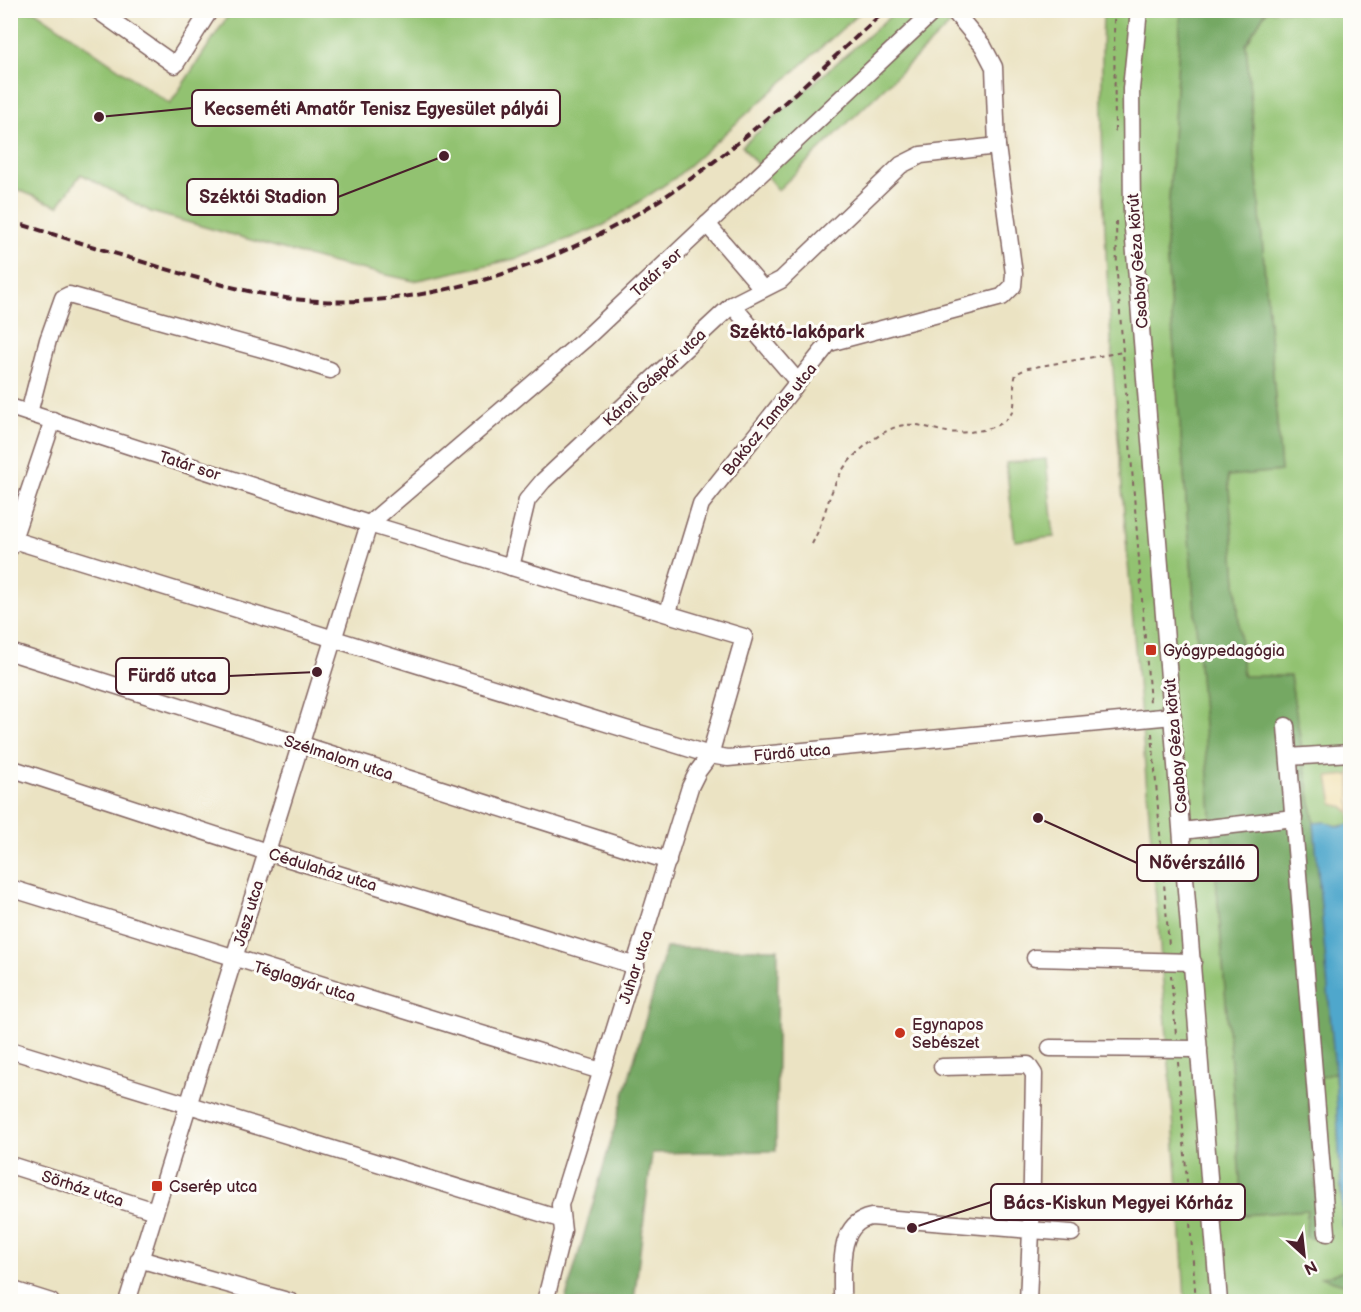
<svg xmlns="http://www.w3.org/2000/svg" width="1361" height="1312" viewBox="0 0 1361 1312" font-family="'Balsamiq Sans',sans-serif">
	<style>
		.green { fill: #92c271; stroke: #6e704e; stroke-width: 1.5 }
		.forest { fill: #75a863; stroke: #606447; stroke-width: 1.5 }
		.sand { fill: #eeda9e; stroke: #9c7c64; stroke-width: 1.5 }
		.water { fill: #4fa7cc; stroke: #4c637c; stroke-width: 1.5 }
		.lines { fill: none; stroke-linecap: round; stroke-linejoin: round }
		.minor-casing { stroke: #826460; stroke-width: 19 }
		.path { stroke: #826460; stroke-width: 2; stroke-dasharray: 4.5 4.5; stroke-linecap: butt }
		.minor { stroke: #fff; stroke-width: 16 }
		.rail { stroke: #4a1f2b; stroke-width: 4; stroke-dasharray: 9 4.5; stroke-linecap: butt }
		.poi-dot { fill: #c8321e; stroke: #fdfcf7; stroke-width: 2 }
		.labels { text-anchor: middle; stroke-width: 6; stroke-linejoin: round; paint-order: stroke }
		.street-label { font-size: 16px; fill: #4a1f2b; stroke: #fdfcf7 }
		.poi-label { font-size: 16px; fill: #4a1f2b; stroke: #fdfcf7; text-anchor: start }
		.neighbourhood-label { font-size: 18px; font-weight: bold; fill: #4a1f2b; stroke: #fdfcf7 }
		.leader { fill: none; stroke: #4a1f2b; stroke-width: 2 }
		.callout-dot { fill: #4a1f2b; stroke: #fdfcf7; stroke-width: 2 }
		.callout { fill: #fdfcf7; stroke: #4a1f2b; stroke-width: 2 }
		.callout-label { font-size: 18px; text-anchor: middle; font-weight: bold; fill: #4a1f2b }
	</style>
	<rect width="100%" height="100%" fill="#fdfcf7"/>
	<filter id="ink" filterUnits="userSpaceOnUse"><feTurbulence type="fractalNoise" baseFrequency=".0167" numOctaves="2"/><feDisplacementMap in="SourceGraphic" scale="12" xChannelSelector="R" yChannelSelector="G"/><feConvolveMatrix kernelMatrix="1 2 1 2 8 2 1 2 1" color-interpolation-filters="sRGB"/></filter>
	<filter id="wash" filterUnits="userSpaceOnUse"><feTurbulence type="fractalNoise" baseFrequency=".008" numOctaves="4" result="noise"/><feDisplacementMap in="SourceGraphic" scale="24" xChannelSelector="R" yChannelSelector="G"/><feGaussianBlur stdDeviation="1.35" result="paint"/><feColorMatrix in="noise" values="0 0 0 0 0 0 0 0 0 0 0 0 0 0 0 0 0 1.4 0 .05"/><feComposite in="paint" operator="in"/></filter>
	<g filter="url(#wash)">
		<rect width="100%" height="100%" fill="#ebe3c3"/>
		<g class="green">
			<polygon points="10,11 35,11 170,104 231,11 862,11 675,178 604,225 519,258 414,281 333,263 151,212 81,174 58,206 11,187"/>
			<polygon points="896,11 964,11 778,190 742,146"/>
			<path d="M 1103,11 L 1181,11 L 1166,248 L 1243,1215 L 1307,1210 L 1320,1240 L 1307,1082 L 1335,1072 L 1343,1226 L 1350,1231 L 1350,1270 L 1322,1277 L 1350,1286 L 1350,1301 L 1185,1301 C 1171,1059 1149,817 1129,575 C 1114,387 1097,199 1103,11 Z"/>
			<path d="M 1266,11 L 1350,11 L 1350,824 C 1337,829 1327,821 1314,823 L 1290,677 L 1243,677 L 1228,475 L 1281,471 L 1246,44 Z"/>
			<polygon points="1046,459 1054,537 1015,541 1006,463"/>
		</g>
		<g class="forest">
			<polygon points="1181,11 1266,11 1246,44 1281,471 1228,476 1243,676 1290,676 1314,823 1335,1072 1307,1083 1320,1240 1306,1237 1307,1210 1243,1215 1166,248"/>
			<polygon points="666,948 778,949 776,1151 652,1153 634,1301 565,1301"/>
			<polygon points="1350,1270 1350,1286 1321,1277 1349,1270"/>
		</g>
		<polygon class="sand" points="1350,775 1350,813 1344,807 1333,804 1328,777"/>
		<polygon class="water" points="1326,822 1339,827 1350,824 1350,1231 1343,1226 1335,1072 1314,823"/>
	</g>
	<g filter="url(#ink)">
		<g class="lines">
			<g class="minor-casing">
				<g id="minor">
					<polyline points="97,10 175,65 210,10"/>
					<polyline points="1139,10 1131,89 1132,216 1219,1302"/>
					<polyline points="707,224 762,288"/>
					<polyline points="732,305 798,382"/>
					<polyline points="10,407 369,524 744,637 710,755 698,771 690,787 560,1205 563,1231 545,1302"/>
					<polyline points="29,413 48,340 63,298 69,295 284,355 330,370"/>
					<polyline points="369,524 585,339 935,10"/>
					<polyline points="10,539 710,755 728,758 1173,716"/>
					<polyline points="10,548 53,420"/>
					<polyline points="511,567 527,500 543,481 732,305 781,280 901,165 921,155 997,146"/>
					<polyline points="668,612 701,504 829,343 1002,297 1013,286 1014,274 997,146 994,67 983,46 953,10"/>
					<polyline points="10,652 668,861"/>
					<polyline points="1286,726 1327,1233"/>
					<polyline points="1289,757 1350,753"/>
					<polyline points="10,768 267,852 636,966"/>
					<polyline points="1182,831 1294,818"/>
					<polyline points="10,888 601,1071"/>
					<polyline points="1035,958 1193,962"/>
					<polyline points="1050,1048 1199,1049"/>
					<polyline points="10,1050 560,1219"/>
					<polyline points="942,1067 1028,1065 1034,1074 1031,1230 1072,1233"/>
					<polyline points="10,1165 155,1211"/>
					<polyline points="139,1259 291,1302"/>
					<polyline points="10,1289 51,1302"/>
					<polyline points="127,1302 369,524"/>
					<path d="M 842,1302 C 843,1274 835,1224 871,1217 L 1031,1230 L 1028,1302"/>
				</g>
			</g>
			<g class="path">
				<polyline points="1114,10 1115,135"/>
				<polyline points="1116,221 1117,274 1150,703"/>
				<path d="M 812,544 C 827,516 829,482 852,458 C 865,445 887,426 906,425 C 919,423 933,430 947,432 C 965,434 1000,431 1011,414 C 1018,403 1011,390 1016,374 L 1028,368 L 1123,352"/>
				<polyline points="1152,733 1169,946"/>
				<polyline points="1171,975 1176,1035"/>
				<polyline points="1178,1062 1196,1302"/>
			</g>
			<use href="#minor" class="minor"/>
			<path class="rail" d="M 10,221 C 59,236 107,251 156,266 C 201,279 246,293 294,299 C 429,314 581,258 689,180 C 760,130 822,67 886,10"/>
		</g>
	</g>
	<g class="poi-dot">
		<rect x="1145" y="644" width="12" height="12" rx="3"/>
		<circle cx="900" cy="1033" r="6"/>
		<rect x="151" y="1180" width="12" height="12" rx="3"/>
	</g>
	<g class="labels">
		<g class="street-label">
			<text transform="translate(1137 261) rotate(-94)" y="6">Csabay Géza körút</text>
			<text transform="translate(656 272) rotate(-43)" y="6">Tatár sor</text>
			<text transform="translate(654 377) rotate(-43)" y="6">Károli Gáspár utca</text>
			<text transform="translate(769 419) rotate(-51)" y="6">Bakócz Tamás utca</text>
			<text transform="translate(190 465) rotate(18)" y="6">Tatár sor</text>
			<text transform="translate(1175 746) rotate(-95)" y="6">Csabay Géza körút</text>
			<text transform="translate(792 752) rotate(-5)" y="6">Fürdő utca</text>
			<text transform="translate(339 757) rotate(18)" y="6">Szélmalom utca</text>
			<text transform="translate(323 869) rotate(17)" y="6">Cédulaház utca</text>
			<text transform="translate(248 913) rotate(-73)" y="6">Jász utca</text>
			<text transform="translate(635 967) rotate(-72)" y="6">Juhar utca</text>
			<text transform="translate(305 981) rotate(17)" y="6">Téglagyár utca</text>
			<text transform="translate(83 1188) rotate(18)" y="6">Sörház utca</text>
		</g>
		<g class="poi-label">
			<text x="1163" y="656">Gyógypedagógia</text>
			<text x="912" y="1030">Egynapos<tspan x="912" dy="18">Sebészet</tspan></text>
			<text x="169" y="1192">Cserép utca</text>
		</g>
		<g class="neighbourhood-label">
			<text x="797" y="338">Széktó-lakópark</text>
		</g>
	</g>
	<path class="leader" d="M99 117L192 108M444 156L338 197M317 672L229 676M1038 818L1137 863M912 1228L991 1202"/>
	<g class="callout-dot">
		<circle cx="99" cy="117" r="6"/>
		<circle cx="444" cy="156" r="6"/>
		<circle cx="317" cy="672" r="6"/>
		<circle cx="1038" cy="818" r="6"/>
		<circle cx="912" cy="1228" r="6"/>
	</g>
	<g class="callout">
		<rect x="192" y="90" width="368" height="36" rx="6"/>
		<rect x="187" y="179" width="151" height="36" rx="6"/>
		<rect x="116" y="658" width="113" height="36" rx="6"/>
		<rect x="1137" y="845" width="121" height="36" rx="6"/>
		<rect x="991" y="1184" width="254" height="36" rx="6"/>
	</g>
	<g class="callout-label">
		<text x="376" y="115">Kecseméti Amatőr Tenisz Egyesület pályái</text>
		<text x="263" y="203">Széktói Stadion</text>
		<text x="172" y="682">Fürdő utca</text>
		<text x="1197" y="869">Nővérszálló</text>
		<text x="1118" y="1209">Bács-Kiskun Megyei Kórház</text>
	</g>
	<rect width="1361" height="1312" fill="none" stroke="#fdfcf7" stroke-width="36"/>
	<g transform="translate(1304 1255) rotate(153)" stroke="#fdfcf7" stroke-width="4.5" paint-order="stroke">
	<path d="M0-4.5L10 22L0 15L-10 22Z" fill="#4a1f2b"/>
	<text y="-9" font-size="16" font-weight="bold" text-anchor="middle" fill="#4a1f2b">N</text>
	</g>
</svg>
